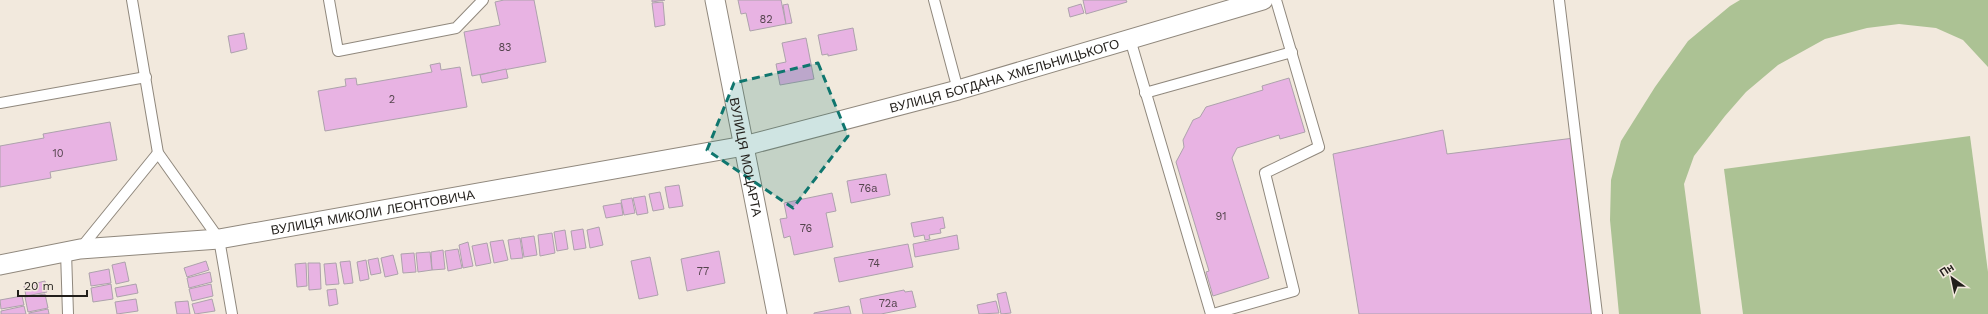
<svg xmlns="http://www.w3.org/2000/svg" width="1988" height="314" viewBox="0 0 1988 314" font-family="'Work Sans',sans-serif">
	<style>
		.green { fill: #acc294 }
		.building { fill: #e8b3e3; stroke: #ada2ac }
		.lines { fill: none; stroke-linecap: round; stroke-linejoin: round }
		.lane-casing { stroke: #90887d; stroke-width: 12 }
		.street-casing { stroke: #90887d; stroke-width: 21 }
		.lane { stroke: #fff; stroke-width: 10 }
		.street { stroke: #fff; stroke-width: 19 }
		.marked { fill: #0f766e; fill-opacity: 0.2; stroke: #0f766e; stroke-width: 3; stroke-dasharray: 8 5; stroke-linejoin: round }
		.labels { text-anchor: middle; stroke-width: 3; stroke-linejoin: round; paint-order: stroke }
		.number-label { font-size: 11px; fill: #54444d }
		.street-label { font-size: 13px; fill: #221f1b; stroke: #f2e9dd }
	</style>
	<rect width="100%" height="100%" fill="#f2e9dd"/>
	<g class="green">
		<polygon points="1740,0 1988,0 1988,67 1963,40 1936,28 1899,24 1867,28 1825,39 1778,65 1746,92 1725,116 1694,156 1684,184 1701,314 1619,314 1610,220 1611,180 1621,141 1655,87 1688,41 1730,6"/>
		<polygon points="1970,136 1988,272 1988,314 1743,314 1724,169"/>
	</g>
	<g class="building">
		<polygon points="504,0 534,0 546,62 472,76 464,32 500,25 495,2"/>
		<polygon points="652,0 665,0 652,2"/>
		<polygon points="738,0 781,0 786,24 750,31 746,13 741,14"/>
		<polygon points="1083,0 1126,0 1127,2 1086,14"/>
		<polygon points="663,2 665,25 655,27 652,3"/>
		<polygon points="788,4 792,23 786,24 783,5"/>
		<polygon points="1081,4 1084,13 1070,17 1068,8"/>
		<polygon points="853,28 857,50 828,56 828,54 822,55 818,35"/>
		<polygon points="244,33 247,49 231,53 228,36"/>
		<polygon points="806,38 814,79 780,85 776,64 786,62 782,43"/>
		<polygon points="440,63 441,70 460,67 467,107 325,131 318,91 346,86 345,79 356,78 357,85 432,72 430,65"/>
		<polygon points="506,69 508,78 482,83 480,75"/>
		<polygon points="1289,78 1305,132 1280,139 1279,135 1237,148 1232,158 1269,278 1213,296 1206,272 1209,271 1176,162 1184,147 1183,140 1193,120 1200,117 1206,107 1263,90 1262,86"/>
		<polygon points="110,122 117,160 50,172 51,178 0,187 0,146 44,138 43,134"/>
		<polygon points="1443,130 1447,154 1574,138 1593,314 1359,314 1333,154"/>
		<polygon points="886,174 890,195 851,203 847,181"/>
		<polygon points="679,185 683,206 669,208 665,187"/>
		<polygon points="660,192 664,209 653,211 649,194"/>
		<polygon points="832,193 836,211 826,213 833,247 794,255 790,236 784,238 780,219 787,218 784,203"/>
		<polygon points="645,196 648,213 637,215 633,198"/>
		<polygon points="632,198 635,213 624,215 621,200"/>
		<polygon points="621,203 623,215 606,218 603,206"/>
		<polygon points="943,217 945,228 940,229 941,233 929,235 930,239 925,240 924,235 914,237 911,223"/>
		<polygon points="599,227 603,245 590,248 587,230"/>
		<polygon points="583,229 586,248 574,250 571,231"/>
		<polygon points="565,230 568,249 557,251 554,232"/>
		<polygon points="552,233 555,253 540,256 538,235"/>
		<polygon points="957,235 959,249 915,257 913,244"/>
		<polygon points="534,236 537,255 524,257 521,238"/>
		<polygon points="520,238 523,258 511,259 508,240"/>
		<polygon points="503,240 508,260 494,263 490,242"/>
		<polygon points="468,242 473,266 463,268 459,245"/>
		<polygon points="487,243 491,263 476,266 472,246"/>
		<polygon points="908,244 913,267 839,282 834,258"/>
		<polygon points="458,249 462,268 448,271 445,251"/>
		<polygon points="443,250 445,269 432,270 431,252"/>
		<polygon points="719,251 725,283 687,291 681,259"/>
		<polygon points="430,252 432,270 418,272 416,253"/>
		<polygon points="414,253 416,272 403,273 401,254"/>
		<polygon points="393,255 398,274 385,277 381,258"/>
		<polygon points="650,257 658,295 639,299 631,261"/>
		<polygon points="378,258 381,273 371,275 368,260"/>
		<polygon points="366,260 369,279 360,281 357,262"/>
		<polygon points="206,261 209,270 187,277 184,268"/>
		<polygon points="350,261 353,283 344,284 340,262"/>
		<polygon points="125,262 129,281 116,284 112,265"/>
		<polygon points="306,263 307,286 297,287 295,264"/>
		<polygon points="308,263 320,263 321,289 309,290"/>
		<polygon points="336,263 339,284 326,285 324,264"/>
		<polygon points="109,269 111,283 91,286 89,273"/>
		<polygon points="210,272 212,282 189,288 187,278"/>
		<polygon points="45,281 47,292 26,296 24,286"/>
		<polygon points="111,284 113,299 93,302 91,288"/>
		<polygon points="136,284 138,293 117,297 115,288"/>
		<polygon points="211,284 213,296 192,301 189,289"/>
		<polygon points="336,289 338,304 329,306 327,290"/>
		<polygon points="904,290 905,292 912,291 916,307 881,314 863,314 860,299"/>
		<polygon points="1006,292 1011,313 1001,314 997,294"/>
		<polygon points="45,294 48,308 28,312 25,297"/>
		<polygon points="22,296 24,305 1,309 0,300"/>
		<polygon points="136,299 138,311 117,314 115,302"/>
		<polygon points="212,299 215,311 195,314 192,304"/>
		<polygon points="188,301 190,314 177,314 175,302"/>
		<polygon points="996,301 999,313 979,314 977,305"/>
		<polygon points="24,306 26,314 1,314 1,311"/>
		<polygon points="849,306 851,314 814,314 814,313"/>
		<polygon points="48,309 49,314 29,314 29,313"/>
	</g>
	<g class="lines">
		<g class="lane-casing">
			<g id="lane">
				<polyline points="132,0 158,153 219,239 232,314"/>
				<polyline points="329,0 338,51 456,28 483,0"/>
				<polyline points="934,0 958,90"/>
				<polyline points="1559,0 1597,314"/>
				<polyline points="1130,39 1211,314"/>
				<polyline points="1145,93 1292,52"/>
				<polyline points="0,103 146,77"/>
				<polyline points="80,249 158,153"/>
				<polyline points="66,252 68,314"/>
				<polyline points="1213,314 1294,291 1265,173 1319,147 1276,0"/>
			</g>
		</g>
		<g class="street-casing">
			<g id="street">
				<path id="s1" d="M 715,0 L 777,314"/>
				<path id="s2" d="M 0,265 L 80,249 L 219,239 L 744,146 L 958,90 L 1263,0"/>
			</g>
		</g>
		<use href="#lane" class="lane"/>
		<use href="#street" class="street"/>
	</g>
	<path class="marked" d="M 818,63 L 848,136 L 793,208 L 707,150 L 734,83 Z"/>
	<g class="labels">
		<g class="number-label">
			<text x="766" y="23">82</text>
			<text x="505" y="51">83</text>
			<text x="392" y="103">2</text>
			<text x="58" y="157">10</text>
			<text x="868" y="192">76а</text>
			<text x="1221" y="220">91</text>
			<text x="806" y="232">76</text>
			<text x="874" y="267">74</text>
			<text x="703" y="275">77</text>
			<text x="888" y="307">72а</text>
		</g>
		<g class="street-label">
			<text dy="5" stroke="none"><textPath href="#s2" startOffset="1024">ВУЛИЦЯ БОГДАНА ХМЕЛЬНИЦЬКОГО</textPath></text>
			<text dy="5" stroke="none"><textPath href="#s1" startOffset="160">ВУЛИЦЯ МОЦАРТА</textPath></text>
			<text dy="5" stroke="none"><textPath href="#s2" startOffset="377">ВУЛИЦЯ МИКОЛИ ЛЕОНТОВИЧА</textPath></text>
		</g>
	</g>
	<g transform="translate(1952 278) rotate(327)" stroke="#f2e9dd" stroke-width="3" paint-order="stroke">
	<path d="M0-3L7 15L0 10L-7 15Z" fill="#221f1b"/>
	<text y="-6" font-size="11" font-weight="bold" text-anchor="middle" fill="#221f1b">Пн</text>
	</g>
	<path d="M18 290v6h69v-6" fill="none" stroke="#221f1b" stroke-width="2"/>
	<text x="24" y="290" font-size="12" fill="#221f1b" stroke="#f2e9dd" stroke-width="3" paint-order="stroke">20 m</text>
</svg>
